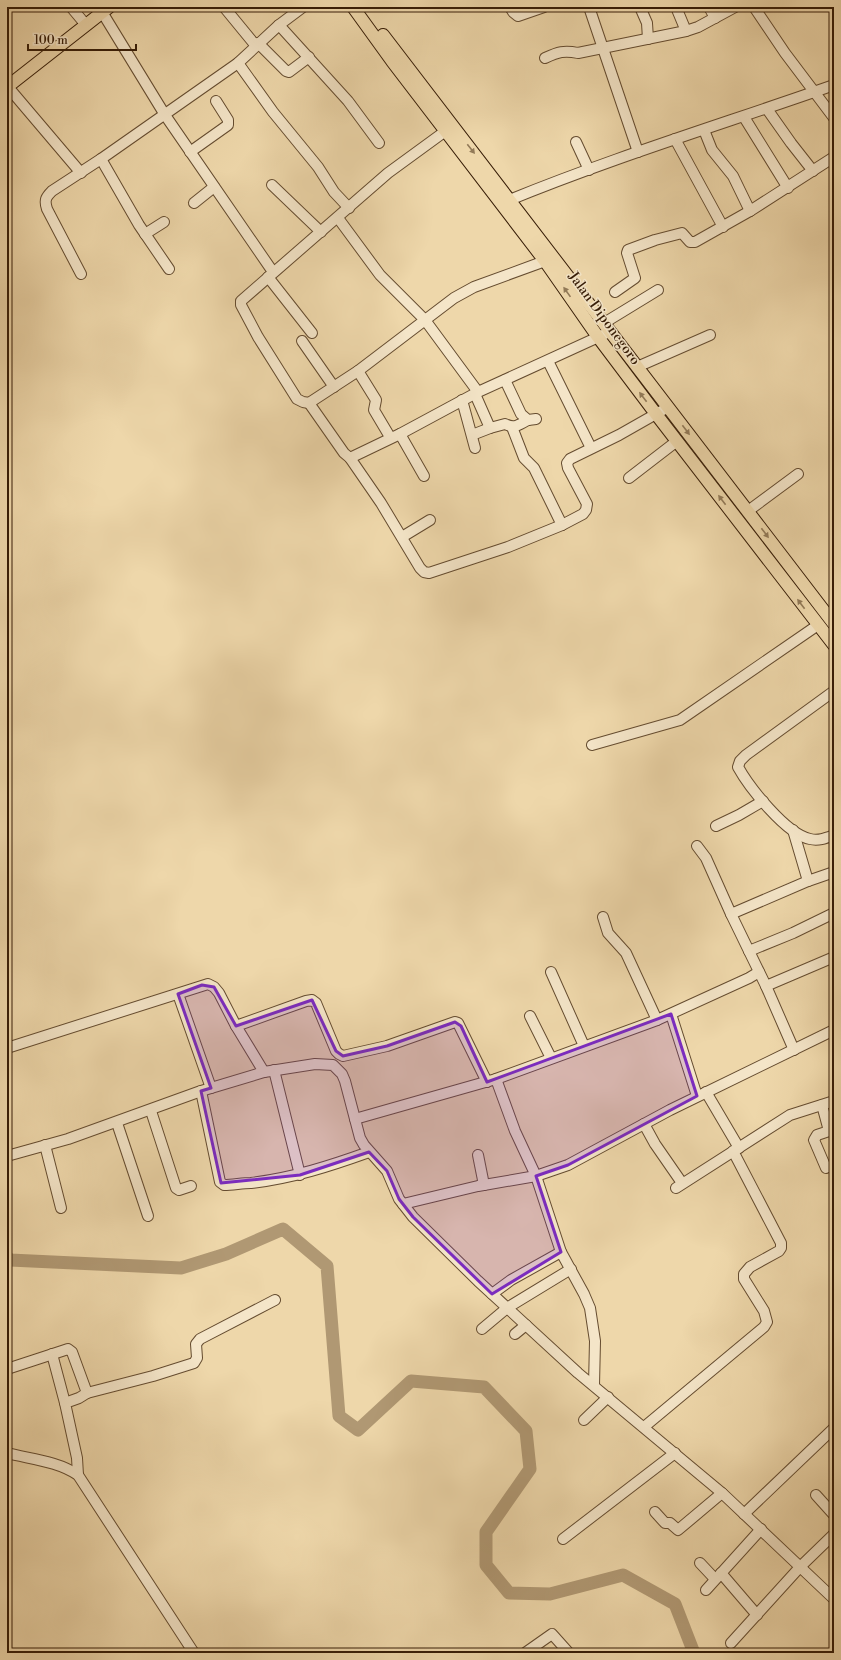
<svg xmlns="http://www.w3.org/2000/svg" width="841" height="1660" viewBox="0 0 841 1660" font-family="'Libre Bodoni',serif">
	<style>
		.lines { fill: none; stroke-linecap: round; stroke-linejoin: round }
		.river { stroke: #b09873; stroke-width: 13 }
		.minor-casing { stroke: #654c30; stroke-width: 12 }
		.major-casing { stroke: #371d07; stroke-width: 14 }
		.minor { stroke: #f4e5c8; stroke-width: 10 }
		.major { stroke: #eed7aa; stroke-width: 12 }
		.oneway { fill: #927a58 }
		.marked { fill: #7b2cbf; fill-opacity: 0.2; stroke: #7b2cbf; stroke-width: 3; stroke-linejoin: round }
		.labels { text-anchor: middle; stroke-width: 3; stroke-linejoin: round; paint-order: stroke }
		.street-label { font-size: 14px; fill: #371d07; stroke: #f4e5c8 }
	</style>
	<rect width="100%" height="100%" fill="#eed7aa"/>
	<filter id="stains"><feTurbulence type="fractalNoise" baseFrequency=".005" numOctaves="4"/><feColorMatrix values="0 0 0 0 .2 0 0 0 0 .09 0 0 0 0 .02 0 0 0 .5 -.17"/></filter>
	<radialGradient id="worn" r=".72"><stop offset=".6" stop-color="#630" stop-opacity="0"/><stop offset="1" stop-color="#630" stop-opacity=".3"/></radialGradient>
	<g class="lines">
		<polyline class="river" points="7,1257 10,1260 181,1268 226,1254 283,1229 327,1266 339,1416 358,1430 411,1381 484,1387 526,1431 530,1469 486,1532 486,1565 509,1593 550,1594 623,1575 675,1604 694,1653"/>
		<g class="minor-casing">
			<g id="minor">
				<polyline points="71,7 86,25"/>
				<polyline points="224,7 256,46"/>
				<polyline points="510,7 513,12 518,16 544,7"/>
				<polyline points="589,7 638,152"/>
				<polyline points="640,7 647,23 648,39"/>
				<polyline points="676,7 686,31"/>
				<polyline points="709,7 715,18"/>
				<polyline points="754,7 785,53 834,118"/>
				<polyline points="102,12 165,115 273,272"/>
				<polyline points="279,25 348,101 379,143"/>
				<polyline points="258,43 286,71 289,72 309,57"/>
				<path d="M 545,58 C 558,52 564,50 578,53 L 686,31 L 698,27 L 735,7"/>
				<polyline points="238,63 273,112 318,167 334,192 349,208"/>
				<polyline points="8,87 81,173"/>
				<polyline points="767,109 791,143 813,171"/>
				<polyline points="744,117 788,188"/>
				<polyline points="704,130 712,150 733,176 750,211"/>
				<polyline points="675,139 723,227"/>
				<polyline points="576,142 589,170"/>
				<polyline points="190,152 228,125 228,120 216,101"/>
				<polyline points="101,159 139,225 169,269"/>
				<polyline points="272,185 321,232"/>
				<polyline points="194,203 214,187"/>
				<path d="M 502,203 C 611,158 723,124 834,85"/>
				<polyline points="338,218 380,275 425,320 478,392"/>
				<polyline points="145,234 164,222"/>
				<polyline points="545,261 474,287 454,298 358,371 309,403 344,453 350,458 400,434 478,392 605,334"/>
				<path d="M 81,274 L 47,209 C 44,200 46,197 52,191 L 101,159 L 238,63 L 279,25 L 303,7"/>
				<polyline points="268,277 312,333"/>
				<polyline points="615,292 635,278 627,253 628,250 655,240 682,233 690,242 695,242 750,211 834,157"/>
				<polyline points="604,323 658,290"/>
				<polyline points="302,341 334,387"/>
				<polyline points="548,361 591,448"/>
				<polyline points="637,367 710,335"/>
				<polyline points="358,371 376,400 374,410 390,437"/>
				<polyline points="505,380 521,414 528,420 536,419"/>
				<polyline points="475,394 490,428"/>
				<polyline points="462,400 475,448"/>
				<polyline points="309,403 303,402 297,399 258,337 241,305 241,301 388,173 451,127"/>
				<polyline points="512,427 524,458 534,468 562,525"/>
				<polyline points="400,434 424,476"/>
				<path d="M 472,435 L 490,428 L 505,424 C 515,429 518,425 528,420"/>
				<polyline points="350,458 381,503 420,568 424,572 429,573 508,547 562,525 583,514 586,510 587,504 568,468 567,463 570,459 619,435 663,410"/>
				<polyline points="629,478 677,441"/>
				<polyline points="748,511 798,474"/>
				<polyline points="402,537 430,520"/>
				<path d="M 834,691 L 746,755 L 740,761 L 738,767 C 749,787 786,834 810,839 C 819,841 826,838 834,835"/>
				<polyline points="592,745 680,720 818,625"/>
				<polyline points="716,826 739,815 763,801"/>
				<polyline points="697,846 706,858 731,914 808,881 793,830"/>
				<polyline points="808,881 834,872"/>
				<polyline points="731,914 766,986 834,957"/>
				<polyline points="603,917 608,933 626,953 657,1020"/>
				<polyline points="749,951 793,933 834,913"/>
				<polyline points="551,972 584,1046"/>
				<polyline points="766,986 794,1050"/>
				<polyline points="178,994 211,1088"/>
				<polyline points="671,1014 697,1096"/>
				<polyline points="530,1016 551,1058"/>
				<polyline points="236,1026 306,1001 312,1000 316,1003 336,1051 339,1054 343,1056 387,1046 455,1022 458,1023 487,1082"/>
				<polyline points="7,1048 208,984 214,987 219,993 236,1026 264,1072"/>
				<polyline points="274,1070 300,1175"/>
				<polyline points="496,1079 515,1131 536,1176 561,1252 584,1294 590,1308 595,1341 594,1385"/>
				<path d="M 201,1091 L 220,1182 L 224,1185 C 233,1185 242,1183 251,1183 C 293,1178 330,1166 369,1152"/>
				<polyline points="706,1092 739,1148"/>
				<polyline points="822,1105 829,1131 817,1135 814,1140 826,1168"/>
				<polyline points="151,1111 176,1188 179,1190 191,1186"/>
				<polyline points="355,1119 496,1079 657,1020 749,978 759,972"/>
				<polyline points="117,1123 148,1216"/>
				<polyline points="644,1124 655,1144 682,1183"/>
				<polyline points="45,1145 61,1208"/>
				<polyline points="478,1155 484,1185"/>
				<polyline points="7,1156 68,1139 201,1091 264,1072 315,1064 333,1065 342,1074 345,1081 360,1138 364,1145 387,1171 399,1199 413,1217 478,1281 578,1373 722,1493 834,1599"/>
				<polyline points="676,1188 790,1115 834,1101"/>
				<polyline points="403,1204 478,1186 536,1176 568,1165 670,1110 834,1030"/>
				<polyline points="492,1294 511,1280 561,1252"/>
				<polyline points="482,1329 507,1308 571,1269"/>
				<polyline points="515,1334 526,1325"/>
				<polyline points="52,1354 65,1403"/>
				<polyline points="7,1369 62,1351 68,1349 72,1352 87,1393 79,1398 65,1403 77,1458 78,1475"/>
				<polyline points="87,1393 153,1376 194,1363 197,1358 196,1344 200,1339 275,1300"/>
				<polyline points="584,1420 608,1397"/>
				<polyline points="644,1427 764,1327 767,1322 764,1311 744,1279 744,1274 750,1267 779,1251 781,1248 781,1243 733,1151"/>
				<path d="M 7,1453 C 30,1459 58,1461 78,1475 L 194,1653"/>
				<polyline points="816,1495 834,1515"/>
				<polyline points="655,1512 665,1523 670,1523 678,1530 722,1493"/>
				<polyline points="744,1514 834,1428"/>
				<polyline points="563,1539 675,1453"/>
				<polyline points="700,1563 715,1579"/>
				<polyline points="721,1573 757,1615"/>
				<polyline points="706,1590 761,1529"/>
				<polyline points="731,1643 800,1567 834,1534"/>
				<polyline points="525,1653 552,1634 569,1653"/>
			</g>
		</g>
		<g class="major-casing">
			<g id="major">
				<polyline points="353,7 392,61 545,261 598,337 656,414 834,645"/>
				<polyline points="383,35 834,624"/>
				<polyline points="7,87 109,7"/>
			</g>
		</g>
		<use href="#minor" class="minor"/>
		<use href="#major" class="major"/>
	</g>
	<defs><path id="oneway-solid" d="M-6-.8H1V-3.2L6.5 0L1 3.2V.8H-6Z"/></defs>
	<g class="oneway">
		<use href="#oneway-solid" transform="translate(471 149) rotate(52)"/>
		<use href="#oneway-solid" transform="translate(567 292) rotate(-125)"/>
		<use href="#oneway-solid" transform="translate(643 397) rotate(-127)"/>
		<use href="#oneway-solid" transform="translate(686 430) rotate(53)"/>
		<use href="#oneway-solid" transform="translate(722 500) rotate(-127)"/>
		<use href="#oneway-solid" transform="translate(765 533) rotate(53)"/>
		<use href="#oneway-solid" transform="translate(801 604) rotate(-127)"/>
	</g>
	<path class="marked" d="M 202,985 L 214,987 L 236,1026 L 312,1000 L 336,1051 L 343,1056 L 387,1046 L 455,1022 L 461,1026 L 487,1082 L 671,1014 L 697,1096 L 568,1165 L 536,1176 L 561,1252 L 492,1294 L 413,1217 L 399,1199 L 387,1171 L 369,1152 L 300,1175 L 221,1183 L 201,1091 L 211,1088 L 178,994 Z"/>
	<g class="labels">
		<g class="street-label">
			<text transform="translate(605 318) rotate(54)" y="5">Jalan Diponegoro</text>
		</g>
	</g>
	<rect width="841" height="1660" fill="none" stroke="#eed7aa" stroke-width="24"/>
	<rect x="8" y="8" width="825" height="1644" fill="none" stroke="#371d07" stroke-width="2"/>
	<rect x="12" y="12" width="817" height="1636" fill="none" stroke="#371d07"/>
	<path d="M28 44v6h108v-6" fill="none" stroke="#371d07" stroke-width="2"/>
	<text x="34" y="44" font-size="12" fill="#371d07" stroke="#f4e5c8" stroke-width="3" paint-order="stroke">100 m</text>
	<rect width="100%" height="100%" filter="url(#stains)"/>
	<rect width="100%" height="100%" fill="url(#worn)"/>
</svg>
